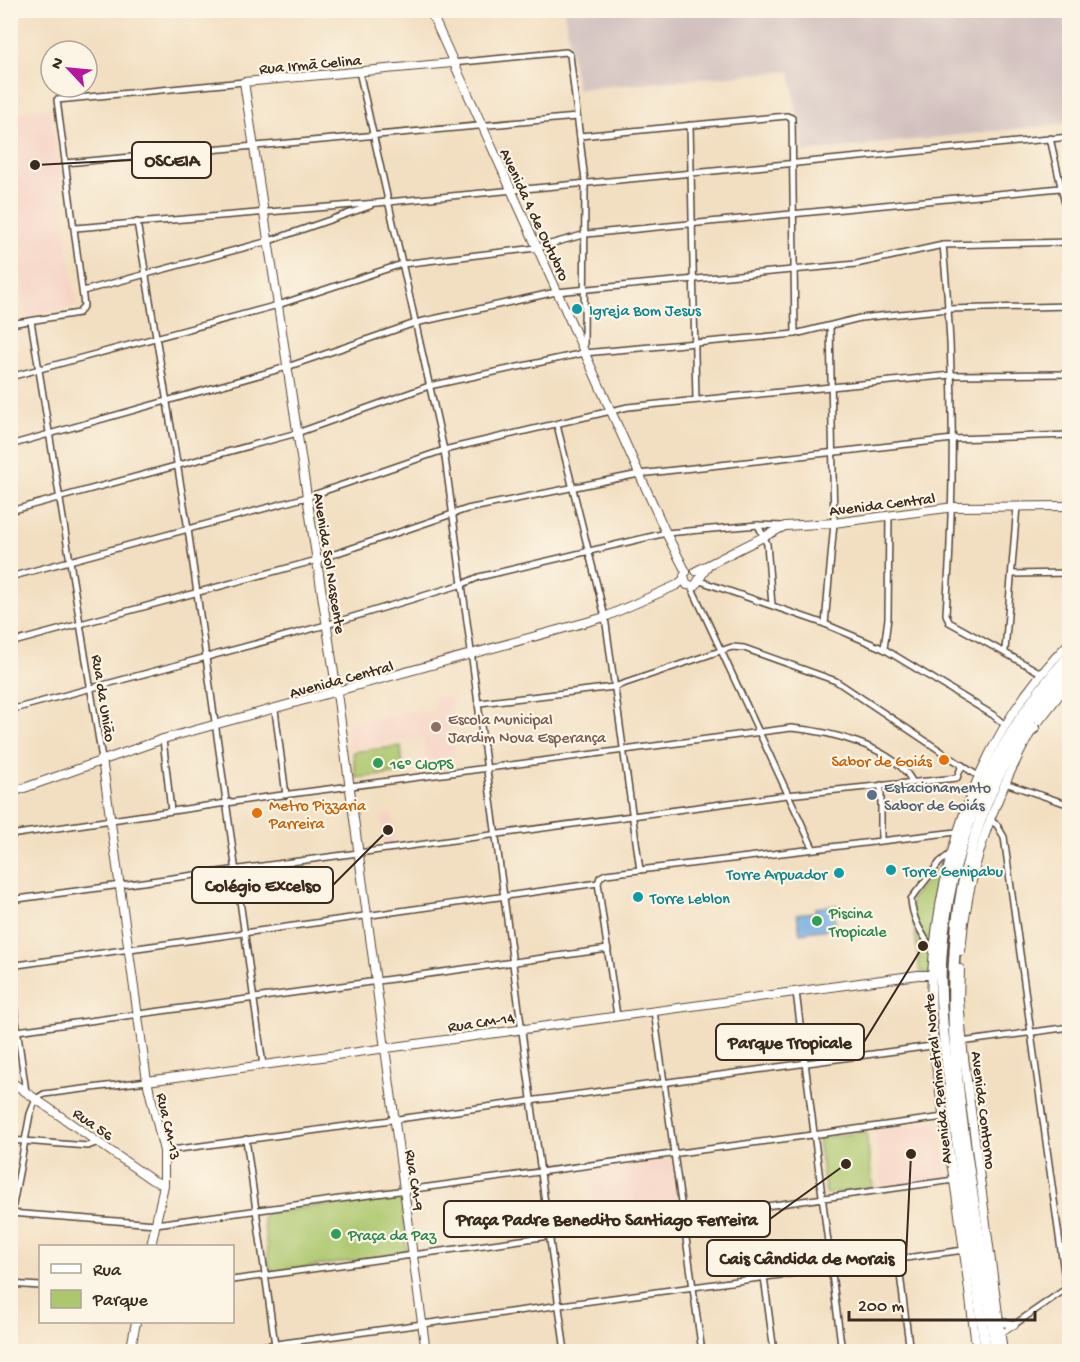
<svg xmlns="http://www.w3.org/2000/svg" width="1080" height="1362" viewBox="0 0 1080 1362" font-family="'Gochi Hand',sans-serif">
	<style>
		.built { fill: #f6d2c4 }
		.industrial { fill: #d1bfbe }
		.green { fill: #acc76d; stroke: #747846; stroke-width: 1.5 }
		.water { fill: #73ace3; stroke: #576b80; stroke-width: 1.5 }
		.lines { fill: none; stroke-linecap: round; stroke-linejoin: round }
		.street-casing { stroke: #564536; stroke-width: 8 }
		.secondary-casing { stroke: #564536; stroke-width: 10 }
		.highway-casing { stroke: #564536; stroke-width: 13 }
		.street { stroke: #fff; stroke-width: 5 }
		.secondary { stroke: #fff; stroke-width: 8 }
		.highway { stroke: #fff; stroke-width: 10 }
		.culture-dot { fill: #0f9aa8; stroke: #fcf5e5; stroke-width: 2 }
		.education-dot { fill: #8d6e63; stroke: #fcf5e5; stroke-width: 2 }
		.food-dot { fill: #e8710a; stroke: #fcf5e5; stroke-width: 2 }
		.leisure-dot { fill: #2e9e5b; stroke: #fcf5e5; stroke-width: 2 }
		.service-dot { fill: #5c6f8a; stroke: #fcf5e5; stroke-width: 2 }
		.labels { text-anchor: middle; stroke-width: 4.5; stroke-linejoin: round; paint-order: stroke }
		.street-label { font-size: 16px; fill: #3b2a1e; stroke: #fcf5e5 }
		.culture-label { font-size: 16px; fill: #0d838f; stroke: #fcf5e5; text-anchor: start }
		.education-label { font-size: 16px; fill: #785e54; stroke: #fcf5e5; text-anchor: start }
		.food-label { font-size: 16px; fill: #c56008; stroke: #fcf5e5; text-anchor: end }
		.leisure-label { font-size: 16px; fill: #27864d; stroke: #fcf5e5; text-anchor: start }
		.service-label { font-size: 16px; fill: #4e5e75; stroke: #fcf5e5; text-anchor: start }
		.leader { fill: none; stroke: #3b2a1e; stroke-width: 2 }
		.callout-dot { fill: #3b2a1e; stroke: #fcf5e5; stroke-width: 2 }
		.callout { fill: #fcf5e5; stroke: #3b2a1e; stroke-width: 2 }
		.callout-label { font-size: 18px; text-anchor: middle; font-weight: bold; fill: #3b2a1e }
	</style>
	<rect width="100%" height="100%" fill="#fcf5e5"/>
	<filter id="ink" filterUnits="userSpaceOnUse"><feTurbulence type="fractalNoise" baseFrequency=".0167" numOctaves="2"/><feDisplacementMap in="SourceGraphic" scale="12" xChannelSelector="R" yChannelSelector="G"/><feConvolveMatrix kernelMatrix="1 2 1 2 8 2 1 2 1" color-interpolation-filters="sRGB"/></filter>
	<filter id="wash" filterUnits="userSpaceOnUse"><feTurbulence type="fractalNoise" baseFrequency=".008" numOctaves="4" result="noise"/><feDisplacementMap in="SourceGraphic" scale="24" xChannelSelector="R" yChannelSelector="G"/><feGaussianBlur stdDeviation="1.35" result="paint"/><feColorMatrix in="noise" values="0 0 0 0 0 0 0 0 0 0 0 0 0 0 0 0 0 1.4 0 .05"/><feComposite in="paint" operator="in"/></filter>
	<g filter="url(#wash)">
		<rect width="100%" height="100%" fill="#f2dec0"/>
		<g class="built">
			<polygon points="50,107 76,306 26,317 21,276 11,276 11,113"/>
			<polygon points="452,697 449,716 456,767 429,772 423,738 349,749 346,722 419,710 420,713 435,711 434,698"/>
			<polygon points="392,814 395,845 385,847 381,816"/>
			<polygon points="939,1122 947,1178 882,1187 875,1130"/>
			<polygon points="672,1159 680,1215 597,1226 589,1170"/>
		</g>
		<polygon class="industrial" points="564,11 1069,11 1069,123 804,152 790,71 577,89"/>
		<g class="green">
			<polygon points="401,746 403,773 356,778 353,752"/>
			<polygon points="950,854 932,975 920,972 911,899"/>
			<polygon points="866,1131 873,1188 826,1194 818,1139"/>
			<polygon points="397,1195 402,1199 407,1253 274,1272 270,1269 263,1218 266,1213"/>
		</g>
		<polygon class="water" points="838,905 839,912 834,913 836,928 800,933 797,914 815,912 815,908"/>
	</g>
	<g filter="url(#ink)">
		<g class="lines">
			<g class="street-casing">
				<g id="street">
					<polyline points="452,63 566,52 570,55 585,181 584,349"/>
					<polyline points="359,71 444,450 565,1352"/>
					<polyline points="690,125 696,400"/>
					<polyline points="580,136 787,116 792,118 795,334"/>
					<polyline points="1050,138 1070,226"/>
					<polyline points="65,163 577,117"/>
					<polyline points="137,222 188,529 263,1065"/>
					<polyline points="75,228 377,203 1070,137"/>
					<path d="M 943,245 C 955,368 955,489 946,614 L 949,622 L 1041,673"/>
					<polyline points="83,291 269,241 370,206"/>
					<polyline points="31,321 102,759"/>
					<polyline points="10,324 79,313 84,305 57,100 244,82"/>
					<polyline points="10,377 278,305 402,264 536,248 586,234 1070,187"/>
					<polyline points="557,425 605,617 640,870"/>
					<polyline points="10,445 287,367 415,323 556,292 856,264 943,245 1070,242"/>
					<polyline points="10,511 297,433 429,386 584,353 795,334 860,318 949,309 1070,306"/>
					<polyline points="758,525 767,544 772,605"/>
					<polyline points="1012,574 1070,573"/>
					<polyline points="10,577 307,497 444,450 628,407 952,375 1070,374"/>
					<polyline points="700,581 825,624 884,649 993,715 1005,725"/>
					<polyline points="691,586 813,848"/>
					<polyline points="825,624 834,523 830,327"/>
					<polyline points="10,643 317,560 467,509 639,474 953,439 1070,435"/>
					<polyline points="884,649 888,618 889,515"/>
					<polyline points="1005,651 1017,506"/>
					<polyline points="480,703 614,687 732,647 744,648 836,681 978,776"/>
					<polyline points="10,710 326,625 463,584 479,577 666,533 758,525 783,526"/>
					<polyline points="275,710 286,795"/>
					<polyline points="163,739 171,811"/>
					<polyline points="1005,783 1070,805"/>
					<polyline points="990,820 997,825 1004,837 1070,1316"/>
					<path d="M 10,835 L 260,798 L 791,728 C 827,731 893,746 912,781"/>
					<polyline points="881,839 881,785"/>
					<polyline points="10,900 787,795 957,778 962,765"/>
					<path d="M 935,952 C 923,937 912,919 911,899 L 940,862 L 950,854"/>
					<polyline points="10,966 598,883"/>
					<polyline points="10,978 26,1092"/>
					<polyline points="796,992 842,1352"/>
					<polyline points="654,1011 702,1352"/>
					<polyline points="617,1016 598,883 600,877 606,874 956,832"/>
					<polyline points="10,1032 608,949"/>
					<polyline points="961,1042 1070,1027"/>
					<polyline points="246,1139 276,1352"/>
					<polyline points="10,1140 88,1146 98,1142"/>
					<polyline points="164,1151 946,1044"/>
					<polyline points="10,1213 156,1224 944,1117"/>
					<polyline points="10,1221 30,1114 36,1099 44,1094 147,1081"/>
					<polyline points="898,1259 910,1352"/>
					<polyline points="764,1277 774,1352"/>
					<polyline points="232,1280 954,1180"/>
					<polyline points="10,1284 40,1286"/>
					<polyline points="999,1335 1070,1286"/>
					<polyline points="218,1352 964,1250"/>
				</g>
			</g>
			<g class="secondary-casing">
				<g id="secondary">
					<polyline points="430,10 666,533 686,572"/>
					<polyline points="696,571 785,526 834,523 954,507 1070,506"/>
					<polyline points="684,576 687,585 695,586 707,567"/>
					<polyline points="1039,721 1070,681"/>
					<polyline points="102,759 147,1081 164,1151 164,1185 151,1246"/>
					<polyline points="10,793 163,739 605,617 677,585 684,579"/>
					<path d="M 961,951 C 967,871 993,800 1032,730"/>
					<polyline points="960,969 959,999 963,1050 1003,1352"/>
					<polyline points="10,1081 152,1180 164,1185"/>
					<polyline points="147,1081 918,975 932,975"/>
					<polyline points="999,1321 1014,1325"/>
					<polyline points="130,1352 136,1322"/>
					<polyline points="426,1352 337,693 244,82 452,63"/>
					<path d="M 977,1352 C 969,1295 963,1237 954,1181 C 944,1115 928,1040 932,974 C 940,850 982,731 1070,642"/>
				</g>
			</g>
			<g class="highway-casing">
				<g id="highway">
					<polyline points="1013,764 1018,739 1034,728"/>
					<path d="M 986,1352 C 976,1273 964,1195 954,1117 C 947,1066 939,1015 941,963 C 947,848 992,740 1070,655"/>
					<path d="M 996,1352 C 965,1108 888,876 1070,669"/>
				</g>
			</g>
			<use href="#street" class="street"/>
			<use href="#secondary" class="secondary"/>
			<use href="#highway" class="highway"/>
		</g>
	</g>
	<g class="culture-dot">
		<circle cx="577" cy="309" r="6"/>
		<circle cx="891" cy="870" r="6"/>
		<circle cx="839" cy="873" r="6"/>
		<circle cx="638" cy="897" r="6"/>
	</g>
	<circle class="education-dot" cx="436" cy="727" r="6"/>
	<g class="food-dot">
		<circle cx="944" cy="760" r="6"/>
		<circle cx="257" cy="813" r="6"/>
	</g>
	<g class="leisure-dot">
		<circle cx="378" cy="763" r="6"/>
		<circle cx="817" cy="921" r="6"/>
		<circle cx="336" cy="1234" r="6"/>
	</g>
	<circle class="service-dot" cx="872" cy="795" r="6"/>
	<g class="labels">
		<g class="street-label">
			<text transform="translate(310 63) rotate(-5)" y="6">Rua Irmã Celina</text>
			<text transform="translate(536 214) rotate(65)" y="6">Avenida 4 de Outubro</text>
			<text transform="translate(882 503) rotate(-7)" y="6">Avenida Central</text>
			<text transform="translate(331 563) rotate(81)" y="6">Avenida Sol Nascente</text>
			<text transform="translate(341 678) rotate(-15)" y="6">Avenida Central</text>
			<text transform="translate(105 698) rotate(81)" y="6">Rua da União</text>
			<text transform="translate(481 1021) rotate(-8)" y="6">Rua CM-14</text>
			<text transform="translate(936 1079) rotate(-96)" y="6">Avenida Perimetral Norte</text>
			<text transform="translate(985 1110) rotate(83)" y="6">Avenida Contorno</text>
			<text transform="translate(94 1123) rotate(35)" y="6">Rua 56</text>
			<text transform="translate(170 1126) rotate(78)" y="6">Rua CM-13</text>
			<text transform="translate(416 1180) rotate(82)" y="6">Rua CM-9</text>
		</g>
		<g class="culture-label">
			<text x="589" y="315">Igreja Bom Jesus</text>
			<text x="903" y="876">Torre Genipabu</text>
			<text x="827" y="879" text-anchor="end">Torre Arpuador</text>
			<text x="650" y="903">Torre Leblon</text>
		</g>
		<g class="education-label">
			<text x="448" y="724">Escola Municipal<tspan x="448" dy="18">Jardim Nova Esperança</tspan></text>
		</g>
		<g class="food-label">
			<text x="932" y="766">Sabor de Goiás</text>
			<text x="269" y="810" text-anchor="start">Metro Pizzaria<tspan x="269" dy="18">Parreira</tspan></text>
		</g>
		<g class="leisure-label">
			<text x="390" y="769">16º CIOPS</text>
			<text x="829" y="918">Piscina<tspan x="829" dy="18">Tropicale</tspan></text>
			<text x="348" y="1240">Praça da Paz</text>
		</g>
		<g class="service-label">
			<text x="884" y="792">Estacionamento<tspan x="884" dy="18">Sabor de Goiás</tspan></text>
		</g>
	</g>
	<path class="leader" d="M35 165L132 160M388 830L333 885M923 946L864 1042M846 1164L770 1219M911 1154L906 1258"/>
	<g class="callout-dot">
		<circle cx="35" cy="165" r="6"/>
		<circle cx="388" cy="830" r="6"/>
		<circle cx="923" cy="946" r="6"/>
		<circle cx="846" cy="1164" r="6"/>
		<circle cx="911" cy="1154" r="6"/>
	</g>
	<g class="callout">
		<rect x="132" y="142" width="79" height="36" rx="6"/>
		<rect x="192" y="867" width="141" height="36" rx="6"/>
		<rect x="716" y="1024" width="148" height="36" rx="6"/>
		<rect x="444" y="1201" width="326" height="36" rx="6"/>
		<rect x="707" y="1240" width="199" height="36" rx="6"/>
	</g>
	<g class="callout-label">
		<text x="172" y="166">OSCEIA</text>
		<text x="263" y="891">Colégio Excelso</text>
		<text x="790" y="1048">Parque Tropicale</text>
		<text x="607" y="1225">Praça Padre Benedito Santiago Ferreira</text>
		<text x="807" y="1264">Cais Cândida de Morais</text>
	</g>
	<rect width="1080" height="1362" fill="none" stroke="#fcf5e5" stroke-width="36"/>
	<rect x="39" y="1245" width="195" height="78" fill="#fcf5e5" stroke="#afa495" stroke-width="1.5"/>
	<rect x="51" y="1264" width="30" height="9" fill="#ffffff" stroke="#afa495" stroke-width="1.5"/>
	<text x="93" y="1275" font-size="18" fill="#3b2a1e">Rua</text>
	<rect x="51" y="1290" width="30" height="18" fill="#acc76d" stroke="#afa495" stroke-width="1.5"/>
	<text x="93" y="1305" font-size="18" fill="#3b2a1e">Parque</text>
	<g transform="translate(69 69) rotate(296)"><circle r="28" fill="#fcf5e5" stroke="#afa495" stroke-width="1.5"/>
	<path d="M0-4.5L10 22L0 15L-10 22Z" fill="#b5179e"/>
	<text y="-9" font-size="16" font-weight="bold" text-anchor="middle" fill="#3b2a1e">N</text>
	</g>
	<path d="M849 1311v9h186v-9" fill="none" stroke="#3b2a1e" stroke-width="3"/>
	<text x="858" y="1311" font-size="18" fill="#3b2a1e" stroke="#fcf5e5" stroke-width="4.5" paint-order="stroke">200 m</text>
</svg>
